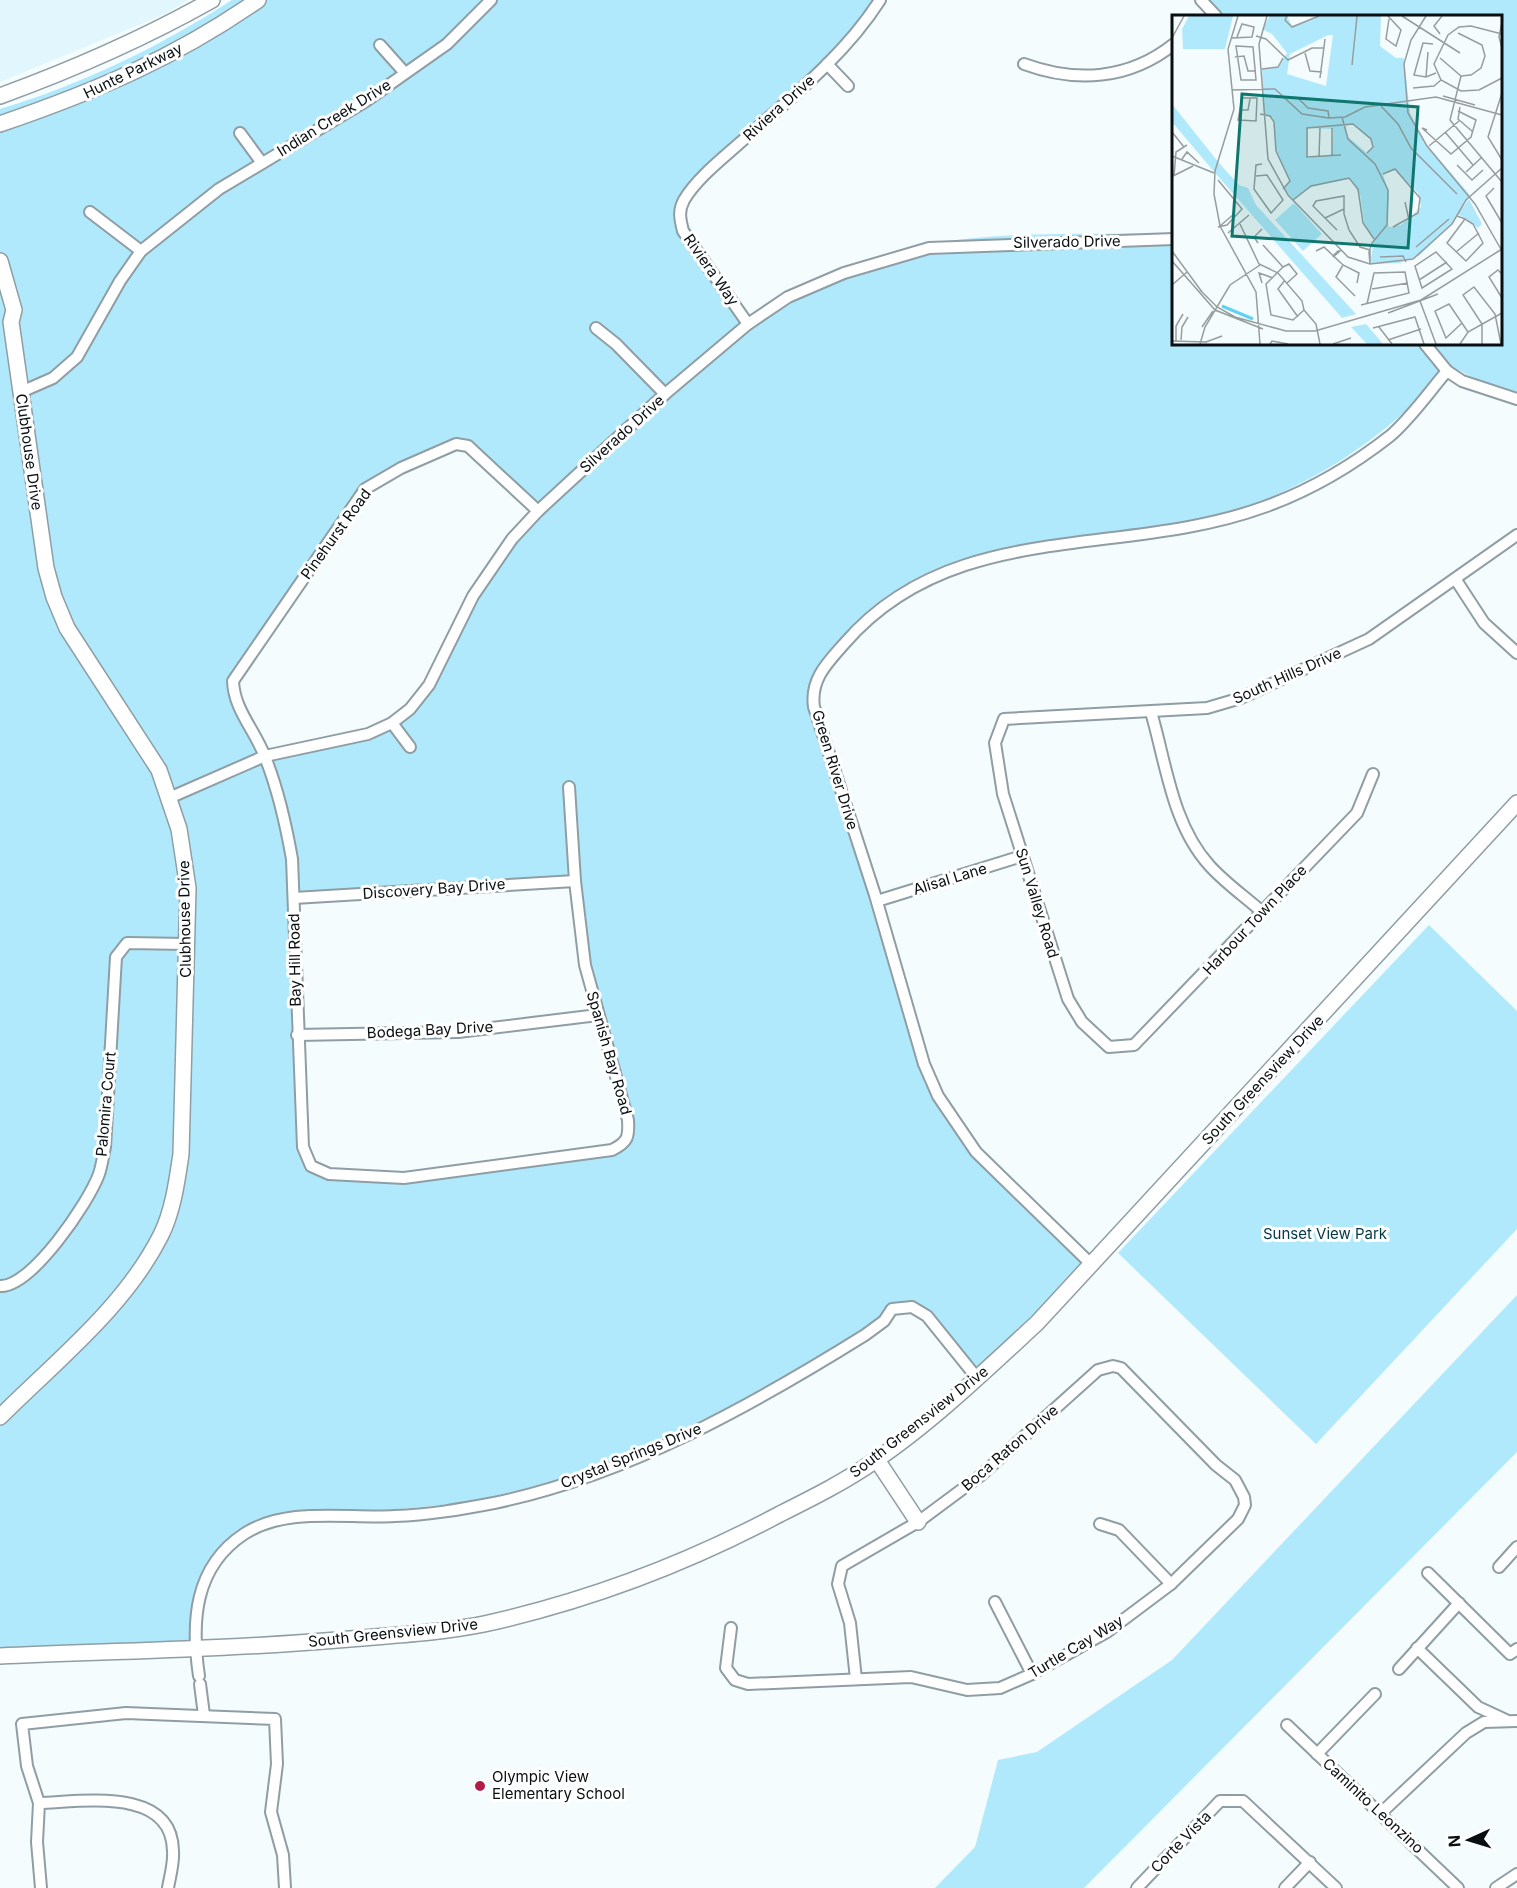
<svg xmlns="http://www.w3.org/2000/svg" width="1517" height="1888" viewBox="0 0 1517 1888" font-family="Inter,sans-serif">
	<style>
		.built { fill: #e1f6fd }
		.green { fill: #b1e9fc; fill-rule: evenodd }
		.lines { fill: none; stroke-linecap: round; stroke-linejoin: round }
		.street-casing { stroke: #8f9ea4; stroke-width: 14 }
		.secondary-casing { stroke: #8f9ea4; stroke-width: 18 }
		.street { stroke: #fff; stroke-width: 10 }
		.secondary { stroke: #fff; stroke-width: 15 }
		.poi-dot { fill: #b01d49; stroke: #fff; stroke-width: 2 }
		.labels { text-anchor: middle; stroke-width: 6; stroke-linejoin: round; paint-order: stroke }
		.street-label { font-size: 15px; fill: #090f11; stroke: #fff }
		.park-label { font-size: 15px; fill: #003846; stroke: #fff }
		.poi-label { font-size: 15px; fill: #090f11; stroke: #fff; text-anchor: start }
		.inset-river { fill: none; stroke: #5fd2f4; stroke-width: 3 }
		.inset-road { fill: none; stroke: #979d9f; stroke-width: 1.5 }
		.view { fill: #0f766e; fill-opacity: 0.15; stroke: #0f766e; stroke-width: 3 }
		.inset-edge { fill: none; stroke: #090f11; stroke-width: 3 }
	</style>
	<rect width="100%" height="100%" fill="#f5fcfe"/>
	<polygon class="built" points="0,0 188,0 165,14 0,82"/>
	<g class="green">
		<path d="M 232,0 L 877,0 L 862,23 L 690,194 L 684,214 L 687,223 L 750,320 C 780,303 811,282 843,269 C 946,225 1064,236 1173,233 L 1174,344 L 1500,344 L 1500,16 L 1217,16 L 1205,0 L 1517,0 L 1517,393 L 1488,385 L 1450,366 C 1394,430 1324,480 1242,508 C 1106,553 927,515 834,651 C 826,663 822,679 816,693 L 916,1031 C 926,1058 936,1086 952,1111 C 989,1168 1043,1212 1091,1259 L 978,1371 L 925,1311 L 907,1305 L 746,1400 L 627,1454 L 558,1480 L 471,1502 L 382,1511 L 290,1512 L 255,1522 L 239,1532 L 200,1588 L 201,1642 L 0,1652 L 0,109 C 81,85 161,46 232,0 ZM 463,445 L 538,512 L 476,591 L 412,707 L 365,734 L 265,755 L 238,692 L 237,683 L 367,486 ZM 578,878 L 591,966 L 632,1115 C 632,1128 624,1138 612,1144 C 539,1159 381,1193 315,1162 L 306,1144 L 296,894 Z"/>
		<polygon points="1429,925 1517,1011 1517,1229 1316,1444 1118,1253"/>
		<polygon points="1517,1295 1517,1452 1084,1888 935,1888 975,1847 998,1760 1037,1752 1172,1660"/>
	</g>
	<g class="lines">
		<g class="street-casing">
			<g id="street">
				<polyline points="1201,0 1216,16"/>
				<polyline points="380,45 405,73"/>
				<polyline points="827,64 848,86"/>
				<path d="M 1024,64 C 1076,83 1129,80 1174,44"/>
				<polyline points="240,133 262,163"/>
				<polyline points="90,212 141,251"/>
				<path d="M 748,324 L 683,231 C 680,219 678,211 684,200 C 697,178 723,158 742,141 C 791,98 845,55 880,0"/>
				<polyline points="596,328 616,344 665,394"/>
				<polyline points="1425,344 1447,371 1462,381 1517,399"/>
				<polyline points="21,392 53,378 77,357 120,281 141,251 219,189 366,101 447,44 491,0"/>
				<path d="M 538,511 L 468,446 L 456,444 L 401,468 L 365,489 L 233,681 C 234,710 255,730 265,757 C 278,789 286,825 292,859 L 303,1147 L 311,1166 L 329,1174 L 404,1178 L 612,1150 C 628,1142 629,1137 628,1120 L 585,965 L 575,881 L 569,787"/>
				<polyline points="1456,580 1484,623 1517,653"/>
				<path d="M 1151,712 C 1166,763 1172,824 1209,865 C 1224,882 1244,896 1261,911"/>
				<polyline points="392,723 410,747"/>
				<polyline points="1373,774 1357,813 1134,1045 1109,1047 1082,1022 1068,999 1003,794 995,743 1004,719 1207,708 1241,698 1369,639 1517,535"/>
				<polyline points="169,798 265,756 368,734 392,723 410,709 429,685 473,596 512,539 538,511 665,394 748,324 788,297 844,273 929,248 1174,239"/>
				<polyline points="294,898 575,881"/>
				<polyline points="877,901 1022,856"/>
				<polyline points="297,1035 458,1032 598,1015"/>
				<path d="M 1091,1264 L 976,1152 L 938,1096 L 924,1064 L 875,895 L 814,707 C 810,680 827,663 844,644 C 953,517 1122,559 1264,507 C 1309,491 1353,465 1390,436 C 1411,418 1429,392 1447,371"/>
				<path d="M 0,1286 C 31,1288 89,1202 99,1174 C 102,1165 103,1156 105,1147 L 116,957 L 127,943 L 187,944"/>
				<polyline points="1100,1524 1119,1530 1171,1584"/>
				<polyline points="1499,1567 1517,1547"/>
				<polyline points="1428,1573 1510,1654 1517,1649"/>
				<polyline points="995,1602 1032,1674"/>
				<polyline points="731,1628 726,1668 735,1680 748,1684 911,1677 967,1690 1000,1688 1032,1674 1107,1632 1171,1584 1238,1519 1245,1505 1244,1497 1235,1480 1216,1465 1121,1368 1113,1366 1098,1370 980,1476 918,1522 842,1566 838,1584 850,1623 856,1679"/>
				<polyline points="1417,1648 1478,1707 1506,1720"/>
				<polyline points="1399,1669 1459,1603"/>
				<path d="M 199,1676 C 191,1622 194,1567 244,1534 C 287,1506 347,1519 395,1516 C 429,1515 462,1509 494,1503 C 628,1475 751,1406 865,1335 L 884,1321 L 892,1309 L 912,1307 L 927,1316 L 977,1378"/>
				<polyline points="200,1684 204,1715"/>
				<polyline points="1287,1725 1458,1888"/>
				<polyline points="1317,1754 1375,1694"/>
				<path d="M 39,1803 C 81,1802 172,1786 173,1851 C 174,1863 170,1876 168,1888"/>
				<polyline points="1381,1813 1466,1733 1484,1722 1517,1721"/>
				<polyline points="41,1888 37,1842 39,1803 27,1766 22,1724 126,1713 275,1719 277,1764 271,1812 283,1855 285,1888"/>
				<polyline points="1137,1888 1220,1801 1243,1801 1336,1888"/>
				<polyline points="1285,1888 1310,1862"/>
				<polyline points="1496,1888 1517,1874"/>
			</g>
		</g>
		<g class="secondary-casing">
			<g id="secondary">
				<path d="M 0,96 C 74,69 143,39 212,0"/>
				<path d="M 0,124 C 96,91 175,58 258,0"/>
				<path d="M 0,261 L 14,310 L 11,322 L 46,568 L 54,597 L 67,628 L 159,770 L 179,829 L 188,888 L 181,1154 C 177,1181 173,1211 161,1235 C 125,1307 56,1361 0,1417"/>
				<polyline points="877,1460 918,1522"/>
				<path d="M 0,1656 C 117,1651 234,1649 350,1639 C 394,1635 440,1633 484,1624 C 588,1601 686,1564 780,1514 C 812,1498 844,1482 873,1462 C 931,1423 986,1370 1037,1323 L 1517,803"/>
			</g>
		</g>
		<use href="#street" class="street"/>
		<use href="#secondary" class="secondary"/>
	</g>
	<circle class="poi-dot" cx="480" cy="1786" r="6"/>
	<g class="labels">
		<g class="street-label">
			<text transform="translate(133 71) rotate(-26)" y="5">Hunte Parkway</text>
			<text transform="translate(779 108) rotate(-42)" y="5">Riviera Drive</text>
			<text transform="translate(334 118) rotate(-32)" y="5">Indian Creek Drive</text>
			<text transform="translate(1067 242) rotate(-1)" y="5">Silverado Drive</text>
			<text transform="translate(711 270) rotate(55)" y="5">Riviera Way</text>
			<text transform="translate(622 434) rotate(-42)" y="5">Silverado Drive</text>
			<text transform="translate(29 452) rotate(82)" y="5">Clubhouse Drive</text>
			<text transform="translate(336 534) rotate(-54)" y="5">Pinehurst Road</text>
			<text transform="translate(1287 676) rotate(-24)" y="5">South Hills Drive</text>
			<text transform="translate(835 770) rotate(73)" y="5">Green River Drive</text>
			<text transform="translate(950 879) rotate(-17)" y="5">Alisal Lane</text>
			<text transform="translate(434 889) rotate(-4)" y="5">Discovery Bay Drive</text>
			<text transform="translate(1037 903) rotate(73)" y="5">Sun Valley Road</text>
			<text transform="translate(185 919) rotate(-91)" y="5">Clubhouse Drive</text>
			<text transform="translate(1255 920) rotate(-47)" y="5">Harbour Town Place</text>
			<text transform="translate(295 960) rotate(-91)" y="5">Bay Hill Road</text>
			<text transform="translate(430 1030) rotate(-3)" y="5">Bodega Bay Drive</text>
			<text transform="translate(609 1053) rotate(74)" y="5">Spanish Bay Road</text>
			<text transform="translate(1263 1080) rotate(-47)" y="5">South Greensview Drive</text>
			<text transform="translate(106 1104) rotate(-85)" y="5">Palomira Court</text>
			<text transform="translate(919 1422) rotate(-38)" y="5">South Greensview Drive</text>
			<text transform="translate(1010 1448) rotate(-41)" y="5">Boca Raton Drive</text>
			<text transform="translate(631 1456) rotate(-22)" y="5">Crystal Springs Drive</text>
			<text transform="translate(393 1633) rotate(-6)" y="5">South Greensview Drive</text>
			<text transform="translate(1076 1647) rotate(-31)" y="5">Turtle Cay Way</text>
			<text transform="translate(1373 1806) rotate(43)" y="5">Caminito Leonzino</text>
			<text transform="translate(1181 1842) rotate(-46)" y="5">Corte Vista</text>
		</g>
		<g class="park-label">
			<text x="1325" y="1239">Sunset View Park</text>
		</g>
		<g class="poi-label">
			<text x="492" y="1782">Olympic View<tspan x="492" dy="17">Elementary School</tspan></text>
		</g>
	</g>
	<g transform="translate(1172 15)">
		<rect width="330" height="330" fill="#f5fcfe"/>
		<path d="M 17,1 L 61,1 L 53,34 L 11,34 L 10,14 ZM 98,1 L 115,1 L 120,11 L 148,1 L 209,1 L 208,31 L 224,43 L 232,43 L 238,98 L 255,130 L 298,180 L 279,210 L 247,241 L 228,248 L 198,249 L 202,224 L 192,208 L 188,180 L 178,164 L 139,172 L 122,185 L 112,174 L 118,167 L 104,134 L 101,103 L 92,100 L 90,54 L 106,52 L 115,38 L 100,19 L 90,14 ZM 156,20 L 161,20 L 154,71 L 115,59 L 118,39 ZM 180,109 L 200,126 L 201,133 L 195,138 L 175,121 L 174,111 ZM 136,113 L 161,114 L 160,139 L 136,143 ZM 223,155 L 246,178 L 249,192 L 229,210 L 219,212 L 216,211 L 217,178 L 211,159 ZM 0,89 L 47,148 L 67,170 L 76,173 L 84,190 L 184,299 L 170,303 L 44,159 L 0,107 ZM 297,184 L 310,209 L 306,213 L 286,199 ZM 122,188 L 150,219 L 131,236 L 103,205 ZM 194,309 L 200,316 L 211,329 L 195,329 L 179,312 Z" fill="#b1e9fc" fill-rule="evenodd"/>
		<path class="inset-river" d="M 50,291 L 81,304"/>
		<path class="inset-road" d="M 66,1 L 56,34 L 62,94 L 43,156 L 42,179 L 48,211 L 84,277 L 88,329M 95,1 L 87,29 L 96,144 L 116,180 L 176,242 L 198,249 L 241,244 L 280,209 L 294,185 L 330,153M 115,1 L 113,5 L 120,12 L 147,1M 216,1 L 229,15 L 224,31 L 214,24 L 217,4M 230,1 L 288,38M 254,1 L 239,25 L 232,49 L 236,98 L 255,131 L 303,189 L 330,236M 330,7 L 327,22 L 330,33M 268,19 L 262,11 L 270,1M 330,19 L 299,11 L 287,12 L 276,20 L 262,49 L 269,65 L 289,76 L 307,75 L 330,63M 84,21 L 94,24 L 116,45 L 140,33 L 152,33M 0,23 L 12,1M 60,23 L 80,22 L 82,12 L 70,9 L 65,22M 261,29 L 251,28 L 242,60 L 254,62 L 264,58M 64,31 L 81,32 L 84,65 L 69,65 ZM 133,38 L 138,56 L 150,57M 63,42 L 72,41 L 76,56 L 84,56M 268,43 L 289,61 L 299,60 L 309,53 L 313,41 L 310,30 L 286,18M 180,50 L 185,1M 90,54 L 106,52 L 111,43M 289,61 L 278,105 L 330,167M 254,62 L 256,37M 148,63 L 153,24M 241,73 L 262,71 L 269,65M 60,75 L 103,74 L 130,99 L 157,103 L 173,102 L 193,92 L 264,82 L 330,100M 330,78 L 316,122 L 330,145M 271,81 L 303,90M 70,83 L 85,83 L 84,106 L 66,105 ZM 126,83 L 136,93 L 156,96 L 157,103M 209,91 L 226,109 L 239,133 L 285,179M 288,92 L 286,104 L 301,117M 68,95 L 76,95 L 78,84M 88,99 L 98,101 L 102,107 L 104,136 L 118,166 L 111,174M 170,102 L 176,124 L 203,149 L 216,175 L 215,210 L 200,228 L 197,237 L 198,249 L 198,235M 255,115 L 250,113 L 279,139 L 299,122 L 304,105 L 286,96M 0,117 L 12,132M 273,117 L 301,150M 257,131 L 287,106M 160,140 L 160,113M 169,140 L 135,142 L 135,113 L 181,109 L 199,124 L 201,132 L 195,138M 0,141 L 42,158M 147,141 L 148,113M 10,144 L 15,137 L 27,148M 285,150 L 300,165 L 311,155M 294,157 L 309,143M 211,159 L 223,154 L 248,183 L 246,198 L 221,212M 1,161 L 21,151M 2,161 L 4,137 L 15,130M 84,161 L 95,160 L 111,185 L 99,198 L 82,174 L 84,150 L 90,149M 46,165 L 70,194 L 55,210 L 46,212M 322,173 L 314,181 L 330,208M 121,185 L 139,171 L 177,163 L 186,174 L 191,208 L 202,224M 233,187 L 237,205M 285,201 L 293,204 L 296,206 L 301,209 L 311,228 L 294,246 L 275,228 L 293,204M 153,203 L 172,194M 68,209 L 87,249 L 106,258 L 130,286 L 132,295M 48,211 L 62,199M 165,215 L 141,191 L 144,186 L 172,181 L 172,199 L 177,215 L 188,232 L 198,235M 56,218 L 77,200M 86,228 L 82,222 L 90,214M 91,230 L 111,252M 244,232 L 277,204M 0,236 L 30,277M 144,236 L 152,232 L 171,250 L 187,258 L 185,268M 166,236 L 168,236 L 161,242 L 162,240 ZM 264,237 L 280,254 L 250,273 L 243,251 ZM 284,237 L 307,218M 208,242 L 231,241 L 234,247M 0,246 L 43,295 L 91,314M 171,250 L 164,262 L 183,281M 111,252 L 94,269 L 99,300 L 121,305 L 132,295M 111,252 L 117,249 L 125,259 L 115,268M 330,259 L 326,255 L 317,262 L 330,283M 113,265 L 106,274 L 126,302M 247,265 L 275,247M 90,268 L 87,258 L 101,263M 0,270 L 15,257M 200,274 L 236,268M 28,275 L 45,292 L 63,302 L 114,316 L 143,316 L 249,285 L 330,234M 248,286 L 264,329M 189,290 L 237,278 L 233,257 L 202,258 L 195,289M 132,295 L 144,309 L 148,329M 216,298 L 266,279M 290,308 L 274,323 L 263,296 L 277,289 L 296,317M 30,312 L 41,296M 207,312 L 220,329M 201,313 L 243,302 L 252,329M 9,325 L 10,312 L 16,302M 216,325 L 249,314M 0,326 L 34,327 L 50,321M 4,326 L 4,311 L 11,299M 28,329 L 33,312 L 58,270 L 88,250M 98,329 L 100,326 L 116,329M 161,329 L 179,323M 288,329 L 296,317 L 330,298M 310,329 L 310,309 L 291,280 L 302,272 L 323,299 L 329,329"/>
		<path class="view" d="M 70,79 L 246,92 L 236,233 L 60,221 Z"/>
		<rect width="330" height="330" class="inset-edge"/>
	</g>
	<g transform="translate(1469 1840) rotate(266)" stroke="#ffffff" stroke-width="4.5" paint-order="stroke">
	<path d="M0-4.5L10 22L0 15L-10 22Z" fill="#090f11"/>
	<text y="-9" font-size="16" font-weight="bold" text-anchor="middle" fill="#090f11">N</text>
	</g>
</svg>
